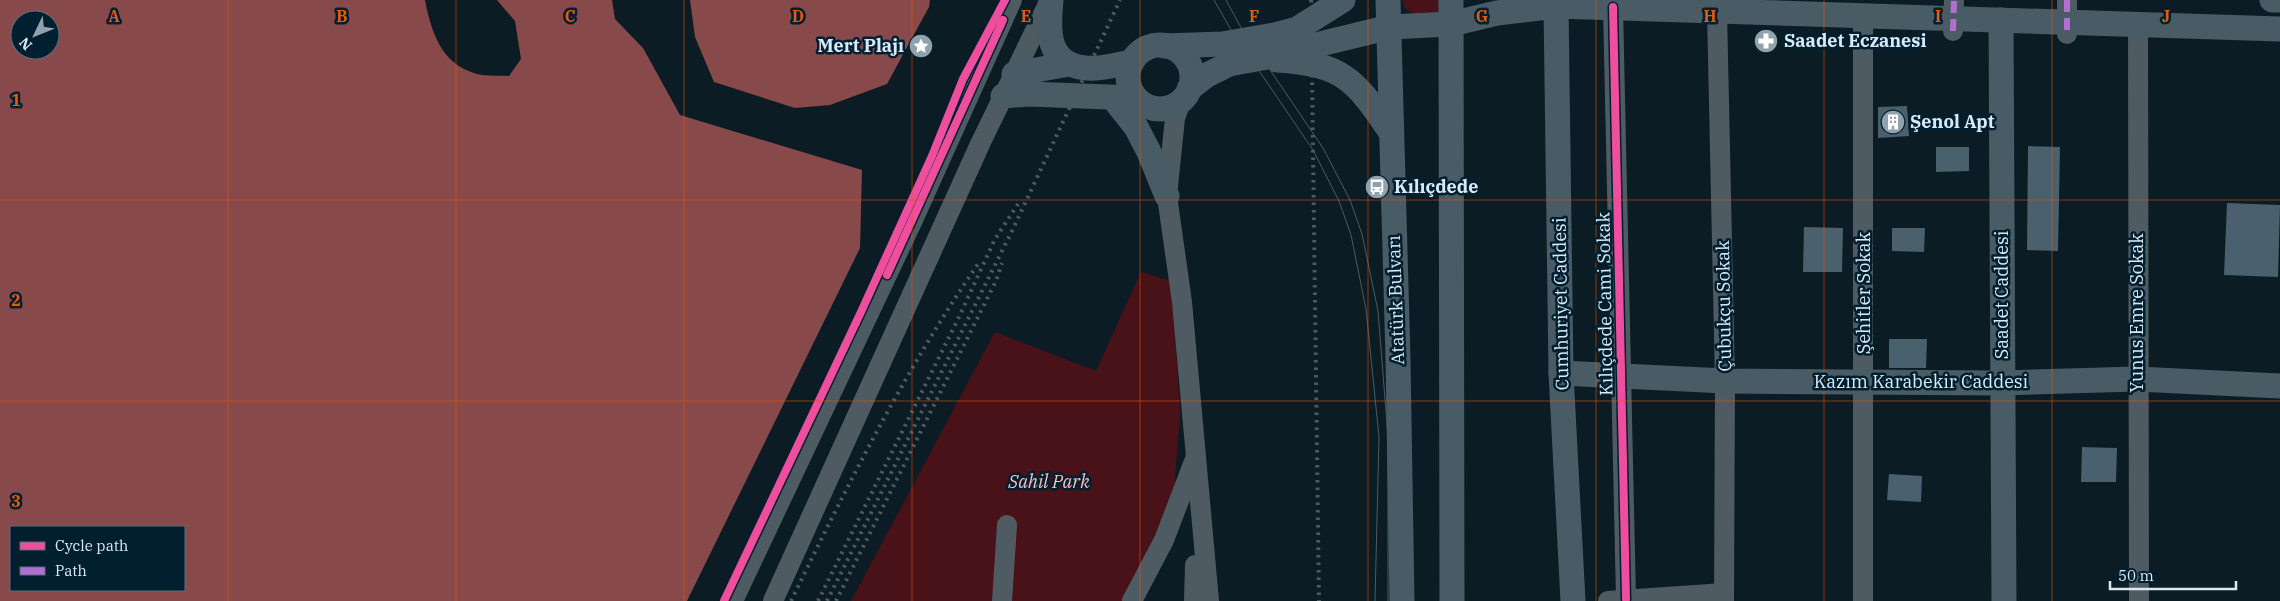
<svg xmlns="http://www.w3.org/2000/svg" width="2280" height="601" viewBox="0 0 2280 601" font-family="'IBM Plex Serif',serif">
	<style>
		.green { fill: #491219 }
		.water { fill: #88494a; fill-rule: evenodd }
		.building { fill: #4a606c }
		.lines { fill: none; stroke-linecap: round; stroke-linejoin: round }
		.minor { stroke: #4f5b62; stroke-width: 20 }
		.major { stroke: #495b65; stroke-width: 25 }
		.tram { stroke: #4e5a60; stroke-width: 1 }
		.rail { stroke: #4e5a60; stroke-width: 4; stroke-dasharray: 2.5 5; stroke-linecap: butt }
		.quiet { stroke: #b36fd0; stroke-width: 6; stroke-dasharray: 12 6; stroke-linecap: butt }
		.cycleway-casing { stroke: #011f2f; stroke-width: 11 }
		.cycleway { stroke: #ef4d9e; stroke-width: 8 }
		.grid { fill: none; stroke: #e8590c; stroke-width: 1; stroke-opacity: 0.55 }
		.labels { text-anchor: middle; stroke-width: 5; stroke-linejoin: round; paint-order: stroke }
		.poi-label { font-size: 18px; font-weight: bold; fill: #d9eaf6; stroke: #011f2f; text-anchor: start }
		.street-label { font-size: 18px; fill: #d9eaf6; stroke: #011f2f }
		.park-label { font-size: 18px; font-style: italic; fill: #ffbdbc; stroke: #011f2f }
		.grid-label { font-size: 16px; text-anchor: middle; font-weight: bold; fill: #e8590c; stroke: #011f2f; stroke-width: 5; stroke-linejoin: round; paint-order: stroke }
	</style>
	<rect width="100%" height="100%" fill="#0c1c24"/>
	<g class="green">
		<polygon points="1402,0 1448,0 1440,13 1418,17 1405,8"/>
		<polygon points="1141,272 1172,281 1180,414 1174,491 1138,573 1123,601 851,601 995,332 1096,371"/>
	</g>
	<g class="water">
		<path d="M 0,0 L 425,0 C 431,31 441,63 474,73 C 484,77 498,75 509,76 L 521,59 L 515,21 L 497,0 L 612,0 L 615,19 L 643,48 L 680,115 L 862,170 L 860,248 L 687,601 L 0,601 ZM 20,20 L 50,20 L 50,50 L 20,50 ZM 11,527 L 184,527 L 184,590 L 11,590 Z"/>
		<polygon points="690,0 930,0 929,7 887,84 830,105 795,108 714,82 695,37"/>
	</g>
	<g class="building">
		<polygon points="1907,106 1909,136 1878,138 1878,107"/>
		<polygon points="2028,146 2060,147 2058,251 2027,250"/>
		<polygon points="1936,147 1969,147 1969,171 1936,172"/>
		<polygon points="2227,203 2280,205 2278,277 2224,275"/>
		<polygon points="1804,227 1843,228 1842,272 1803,272"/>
		<polygon points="1892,228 1925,228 1924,252 1892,251"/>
		<polygon points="1889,339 1927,339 1926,368 1889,368"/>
		<polygon points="2082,447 2117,448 2116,482 2081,482"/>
		<polygon points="1889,474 1922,476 1921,502 1887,500"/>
	</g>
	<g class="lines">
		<g class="minor">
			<polyline points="2067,0 2067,34"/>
			<polyline points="1613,7 1626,599"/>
			<polyline points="1717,11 1725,381 1724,601"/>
			<polyline points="1863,15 1863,601"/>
			<polyline points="2138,24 2139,601"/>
			<polyline points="1953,31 1954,0"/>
			<polyline points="1182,99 1175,118 1167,196 1182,302 1209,601"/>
			<polyline points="733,601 913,220 1012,0"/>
			<polyline points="773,601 981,142 1049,2"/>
			<polyline points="1002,601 1007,525"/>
			<polyline points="1132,601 1164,540 1195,459"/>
			<polyline points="1194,601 1195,565"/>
			<polyline points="1608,601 1724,593"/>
		</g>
		<g class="major">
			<path d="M 1051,0 C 1048,31 1046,64 1086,68 C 1100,70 1118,64 1132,62"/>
			<polyline points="1388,0 1398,358 1402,601"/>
			<polyline points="1451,0 1452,601"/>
			<polyline points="2272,0 2280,0"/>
			<polyline points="1556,6 1561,373 1573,601"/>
			<polyline points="2001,20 2004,601"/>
			<circle cx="1160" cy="77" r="32"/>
			<polyline points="1165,46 1222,44 1274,35 1297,29 1343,0"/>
			<path d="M 1277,60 C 1342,64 1355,79 1390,131"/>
			<polyline points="1014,74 1069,64"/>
			<polyline points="1189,89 1207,75 1229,64 1262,58 1390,27 1451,24 1497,13 1556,6 2280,29"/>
			<polyline points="1003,96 1028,94 1136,98"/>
			<polyline points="1113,98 1136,127 1149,152 1167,196"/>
			<polyline points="1561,373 1725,381 2002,383 2137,379 2280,386"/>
		</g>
		<g class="tram">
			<polyline points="1214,0 1230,28 1313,150 1339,201 1351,235 1366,309 1379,437 1375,601"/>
			<polyline points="1226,0 1239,24 1323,148 1350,200 1362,234 1378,311 1388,437 1388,601"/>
		</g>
		<g class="rail">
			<polyline points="1311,0 1319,601"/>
			<path d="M 791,601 C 847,486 905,370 978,264"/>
			<polyline points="818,601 959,317 995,239 1018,204"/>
			<polyline points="827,601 1013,229 1120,0"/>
			<polyline points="836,601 996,281 1002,263"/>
		</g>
		<g class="quiet">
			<polyline points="2067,0 2067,34"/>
			<polyline points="1953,31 1954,0"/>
		</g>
		<g class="cycleway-casing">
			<g id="cycleway">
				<polyline points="1613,7 1626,599"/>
				<polyline points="887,275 1003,20"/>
				<polyline points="724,601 861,312 932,156 963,79 1005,0"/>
			</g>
		</g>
		<use href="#cycleway" class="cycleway"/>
	</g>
	<path class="grid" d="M 228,0 L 228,601M 456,0 L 456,601M 684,0 L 684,601M 912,0 L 912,601M 1140,0 L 1140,601M 1368,0 L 1368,601M 1596,0 L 1596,601M 1824,0 L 1824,601M 2052,0 L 2052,601M 0,200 L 2280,200M 0,401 L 2280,401"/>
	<defs>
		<g id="pharmacy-disc" transform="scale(1.25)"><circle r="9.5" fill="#91a2ac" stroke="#011f2f"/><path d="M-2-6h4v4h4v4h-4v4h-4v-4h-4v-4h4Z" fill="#fff"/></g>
		<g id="sight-disc" transform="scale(1.25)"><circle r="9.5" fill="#91a2ac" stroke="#011f2f"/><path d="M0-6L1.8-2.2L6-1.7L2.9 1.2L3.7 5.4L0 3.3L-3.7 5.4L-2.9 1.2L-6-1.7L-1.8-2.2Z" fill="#fff"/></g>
		<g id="building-disc" transform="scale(1.25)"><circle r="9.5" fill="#91a2ac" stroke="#011f2f"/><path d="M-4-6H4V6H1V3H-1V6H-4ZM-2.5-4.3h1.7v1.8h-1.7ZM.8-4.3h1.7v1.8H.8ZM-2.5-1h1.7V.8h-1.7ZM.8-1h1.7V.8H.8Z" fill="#fff"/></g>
		<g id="bus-disc" transform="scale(1.25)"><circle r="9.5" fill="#91a2ac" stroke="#011f2f"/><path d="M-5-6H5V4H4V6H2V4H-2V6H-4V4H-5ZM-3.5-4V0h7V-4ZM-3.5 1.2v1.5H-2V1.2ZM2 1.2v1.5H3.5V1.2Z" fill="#fff"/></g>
	</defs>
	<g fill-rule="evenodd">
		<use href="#pharmacy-disc" x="1766" y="41"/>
		<use href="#sight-disc" x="921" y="46"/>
		<use href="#building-disc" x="1893" y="122"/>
		<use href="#bus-disc" x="1377" y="187"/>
	</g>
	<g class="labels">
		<g class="poi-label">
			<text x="1784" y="47">Saadet Eczanesi</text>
			<text x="904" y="52" text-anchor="end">Mert Plajı</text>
			<text x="1910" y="128">Şenol Apt</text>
			<text x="1394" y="193">Kılıçdede</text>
		</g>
		<g class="street-label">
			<text transform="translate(1864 293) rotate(-90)" y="6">Şehitler Sokak</text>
			<text transform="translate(2002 295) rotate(-90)" y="6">Saadet Caddesi</text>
			<text transform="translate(1396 300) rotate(-92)" y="6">Atatürk Bulvarı</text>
			<text transform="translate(1561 304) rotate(-91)" y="6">Cumhuriyet Caddesi</text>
			<text transform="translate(1605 304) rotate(-91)" y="6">Kılıçdede Cami Sokak</text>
			<text transform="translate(1724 306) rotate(-91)" y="6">Çubukçu Sokak</text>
			<text transform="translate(2137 313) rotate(-90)" y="6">Yunus Emre Sokak</text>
			<text x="1921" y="388">Kazım Karabekir Caddesi</text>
		</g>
		<g class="park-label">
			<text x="1049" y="488">Sahil Park</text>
		</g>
	</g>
	<g class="grid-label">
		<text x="114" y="22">A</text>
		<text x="342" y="22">B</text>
		<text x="570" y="22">C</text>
		<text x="798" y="22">D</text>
		<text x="1026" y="22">E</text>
		<text x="1254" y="22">F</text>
		<text x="1482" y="22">G</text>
		<text x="1710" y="22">H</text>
		<text x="1938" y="22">I</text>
		<text x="2166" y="22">J</text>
		<text x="16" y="106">1</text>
		<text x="16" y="306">2</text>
		<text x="16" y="507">3</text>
	</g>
	<rect x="10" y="526" width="175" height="65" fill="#011f2f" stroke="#57707f"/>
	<rect x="20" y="542" width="25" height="8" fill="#ef4d9e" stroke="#57707f"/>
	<text x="55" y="551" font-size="15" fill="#d9eaf6">Cycle path</text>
	<rect x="20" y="567" width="25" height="8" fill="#b36fd0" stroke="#57707f"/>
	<text x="55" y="576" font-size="15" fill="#d9eaf6">Path</text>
	<g transform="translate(35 35) rotate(227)"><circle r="24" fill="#011f2f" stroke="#57707f"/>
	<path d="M0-4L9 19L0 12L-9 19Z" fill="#91a2ac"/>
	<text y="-8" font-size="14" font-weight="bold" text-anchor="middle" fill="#d9eaf6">N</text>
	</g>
	<path d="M2110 581v8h126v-8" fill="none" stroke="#d9eaf6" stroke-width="2.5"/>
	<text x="2118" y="581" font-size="15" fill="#d9eaf6" stroke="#011f2f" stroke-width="4" paint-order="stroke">50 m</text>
</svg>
